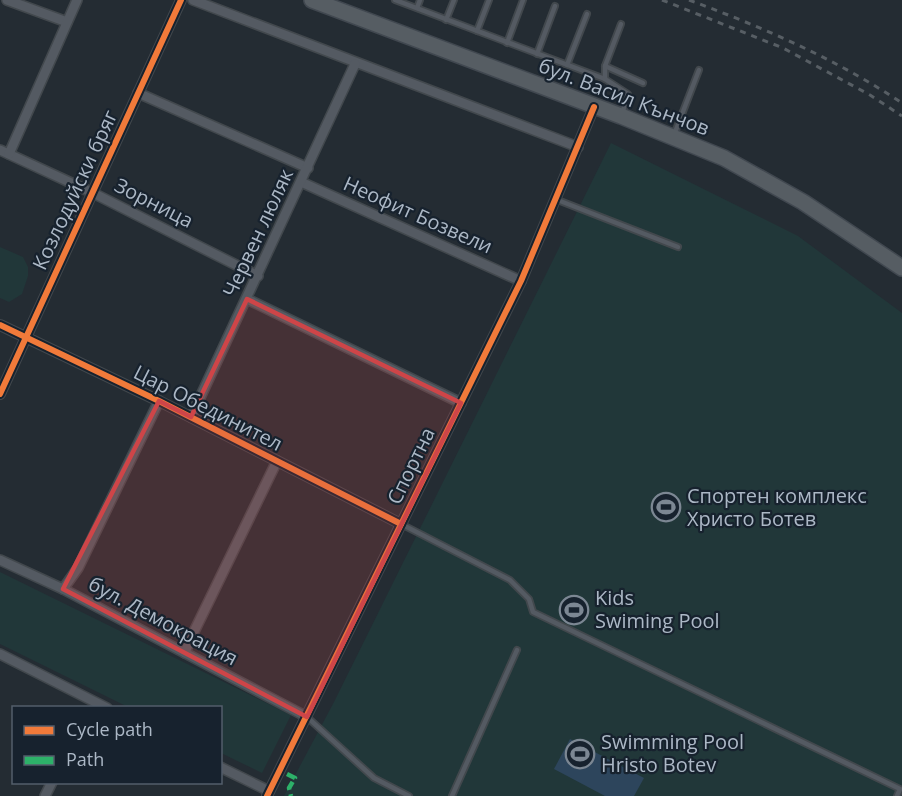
<svg xmlns="http://www.w3.org/2000/svg" width="902" height="796" viewBox="0 0 902 796" font-family="'Open Sans',sans-serif">
	<style>
		.green { fill: #213739 }
		.water { fill: #2d455c }
		.lines { fill: none; stroke-linecap: round; stroke-linejoin: round }
		.lane-casing { stroke: #42484d; stroke-width: 8 }
		.street-casing { stroke: #42484d; stroke-width: 12 }
		.primary-casing { stroke: #414850; stroke-width: 18 }
		.lane { stroke: #545a62; stroke-width: 4.5 }
		.street { stroke: #545a62; stroke-width: 9 }
		.primary { stroke: #565d63; stroke-width: 15 }
		.rail { stroke: #575e64; stroke-width: 3; stroke-dasharray: 6 6; stroke-linecap: butt }
		.quiet { stroke: #2db169; stroke-width: 4.5; stroke-dasharray: 9 4.5; stroke-linecap: butt }
		.cycleway-casing { stroke: #17222e; stroke-width: 10 }
		.cycleway { stroke: #f17a3a; stroke-width: 6 }
		.marked { fill: #ce4548; fill-opacity: 0.2; stroke: #ce4548; stroke-width: 4.5; stroke-linejoin: round }
		.labels { text-anchor: middle; stroke-width: 4.5; stroke-linejoin: round; paint-order: stroke }
		.street-label { font-size: 20px; fill: #acb8c6; stroke: #17222e }
		.poi-label { font-size: 20px; fill: #acb8c6; stroke: #17222e; text-anchor: start }
	</style>
	<rect width="100%" height="100%" fill="#242c33"/>
	<g class="green">
		<polygon points="611,143 798,236 902,313 902,796 284,796 334,702"/>
		<polygon points="0,247 23,257 28,267 28,276 22,294 9,302 0,298"/>
		<polygon points="0,572 291,715 262,773 221,753 220,708 128,707 0,644"/>
	</g>
	<polygon class="water" points="570,739 644,778 634,796 605,796 554,769"/>
	<g class="lines">
		<g class="lane-casing">
			<g id="lane">
				<polyline points="395,0 605,79 628,94 622,114"/>
				<polyline points="417,8 420,0"/>
				<polyline points="446,20 454,0"/>
				<polyline points="477,31 489,0"/>
				<polyline points="507,43 523,0"/>
				<polyline points="537,54 555,6"/>
				<polyline points="567,65 587,14"/>
				<polyline points="605,66 643,83"/>
				<polyline points="605,79 605,66 621,24"/>
				<polyline points="674,135 699,70"/>
				<polyline points="555,199 678,247"/>
				<polyline points="401,524 510,580 529,599 533,612 900,789 897,796"/>
				<polyline points="307,717 374,778 409,796"/>
				<polyline points="452,796 517,650"/>
			</g>
		</g>
		<g class="street-casing">
			<g id="street">
				<polyline points="7,0 67,22"/>
				<polyline points="193,0 578,147"/>
				<polyline points="138,93 308,168"/>
				<polyline points="0,150 93,193 258,276"/>
				<polyline points="9,154 77,0"/>
				<polyline points="301,182 521,281"/>
				<polyline points="247,299 461,403"/>
				<polyline points="0,325 159,401 401,524"/>
				<polyline points="0,394 181,0"/>
				<polyline points="191,417 355,64"/>
				<polyline points="0,560 63,589 307,717"/>
				<polyline points="63,589 78,568 159,401"/>
				<polyline points="185,653 189,642 277,461"/>
				<polyline points="0,654 107,708"/>
				<polyline points="220,767 269,791"/>
				<polyline points="45,796 52,782"/>
				<polyline points="267,796 521,281 594,107"/>
			</g>
		</g>
		<g class="primary-casing">
			<polyline id="primary" points="312,0 621,116 724,158 803,202 902,268"/>
		</g>
		<use href="#lane" class="lane"/>
		<use href="#street" class="street"/>
		<use href="#primary" class="primary"/>
		<g class="rail">
			<polyline points="662,0 783,48 870,95 902,116"/>
			<path d="M 689,0 C 762,27 836,59 902,103"/>
		</g>
		<polyline class="quiet" points="287,774 295,778 289,788 291,796"/>
		<g class="cycleway-casing">
			<g id="cycleway">
				<polyline points="0,325 159,401 401,524"/>
				<polyline points="0,394 181,0"/>
				<polyline points="267,796 521,281 594,107"/>
			</g>
		</g>
		<use href="#cycleway" class="cycleway"/>
	</g>
	<path class="marked" d="M 247,299 L 461,403 L 307,717 L 63,589 L 159,401 L 191,417 Z"/>
	<defs>
		<g id="stadium-ring" transform="scale(1.5)"><circle r="9.5" fill="#17222e" stroke="#7c8793" stroke-width="1.5"/><path d="M0-5a6.5 5 0 1 0 0 10a6.5 5 0 1 0 0-10ZM-3.5-1.8h7v3.6h-7Z" fill="#7c8793"/></g>
	</defs>
	<g fill-rule="evenodd">
		<use href="#stadium-ring" x="666" y="507"/>
		<use href="#stadium-ring" x="574" y="610"/>
		<use href="#stadium-ring" x="580" y="754"/>
	</g>
	<g class="labels">
		<g class="street-label">
			<text transform="translate(624 97) rotate(21)" y="7">бул. Васил Кънчов</text>
			<text transform="translate(75 190) rotate(-65)" y="7">Козлодуйски бряг</text>
			<text transform="translate(154 203) rotate(27)" y="7">Зорница</text>
			<text transform="translate(418 215) rotate(24)" y="7">Неофит Бозвели</text>
			<text transform="translate(258 233) rotate(-65)" y="7">Червен люляк</text>
			<text transform="translate(208 408) rotate(27)" y="7">Цар Обединител</text>
			<text transform="translate(411 466) rotate(-64)" y="7">Спортна</text>
			<text transform="translate(163 621) rotate(28)" y="7">бул. Демокрация</text>
		</g>
		<g class="poi-label">
			<text x="687" y="503">Спортен комплекс<tspan x="687" dy="23">Христо Ботев</tspan></text>
			<text x="595" y="605">Kids<tspan x="595" dy="23">Swiming Pool</tspan></text>
			<text x="601" y="749">Swimming Pool<tspan x="601" dy="23">Hristo Botev</tspan></text>
		</g>
	</g>
	<rect x="12" y="706" width="210" height="78" fill="#17222e" stroke="#535e6b" stroke-width="1.5"/>
	<rect x="24" y="726" width="30" height="9" fill="#f17a3a" stroke="#535e6b" stroke-width="1.5"/>
	<text x="66" y="736" font-size="18" fill="#acb8c6">Cycle path</text>
	<rect x="24" y="756" width="30" height="9" fill="#2db169" stroke="#535e6b" stroke-width="1.5"/>
	<text x="66" y="766" font-size="18" fill="#acb8c6">Path</text>
</svg>
